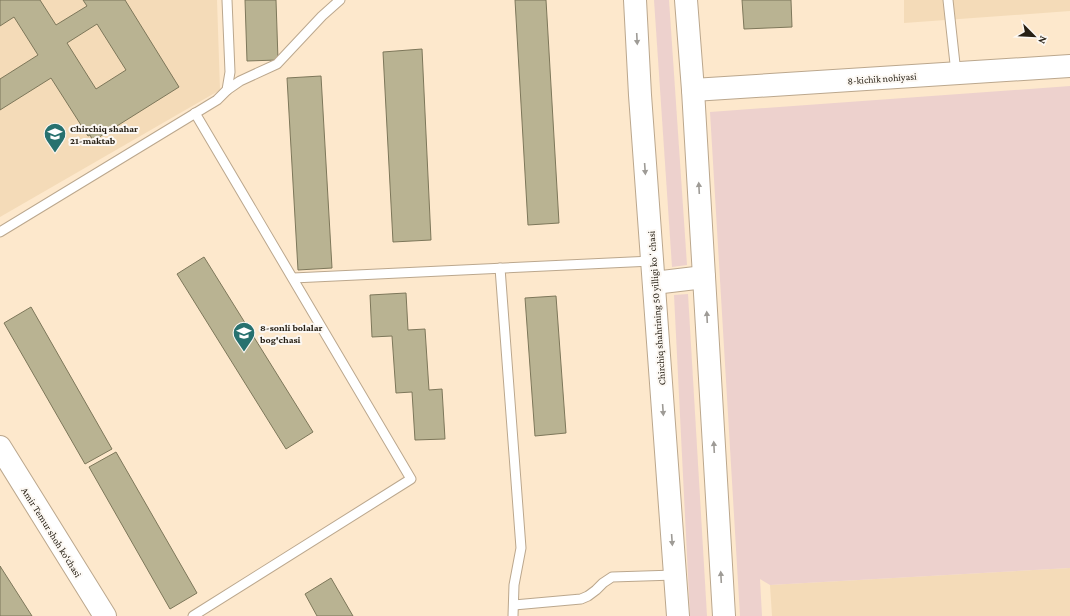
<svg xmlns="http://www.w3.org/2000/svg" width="1070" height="616" viewBox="0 0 1070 616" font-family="'Crimson Pro',serif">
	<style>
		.built { fill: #f4dbb8 }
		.green { fill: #edd1cd }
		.building { fill: #b9b392; stroke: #7d775a; fill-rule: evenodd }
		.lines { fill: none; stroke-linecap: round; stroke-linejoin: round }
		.service-casing { stroke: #bba78d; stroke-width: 11 }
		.tertiary-casing { stroke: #bba78d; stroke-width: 24 }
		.secondary-casing { stroke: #bba78d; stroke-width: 24 }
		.service { stroke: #fff; stroke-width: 9 }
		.tertiary { stroke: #fff; stroke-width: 22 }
		.secondary { stroke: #fff; stroke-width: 22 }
		.oneway { fill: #9e9b96 }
		.labels { text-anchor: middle; stroke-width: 4; stroke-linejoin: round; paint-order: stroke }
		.street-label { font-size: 10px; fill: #272015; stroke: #fcf8f3 }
		.poi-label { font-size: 10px; font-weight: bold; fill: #272015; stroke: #fcf8f3; text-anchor: start }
	</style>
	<rect width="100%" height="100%" fill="#fde8cc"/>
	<g class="built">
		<polygon points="0,0 217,0 220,90 0,217"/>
		<polygon points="904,0 1070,0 1070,11 904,23"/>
		<polygon points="1070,568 1070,616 772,616 770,585"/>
	</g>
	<g class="green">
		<polygon points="654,0 669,0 687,265 672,267"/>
		<polygon points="1070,86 1070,568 770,585 760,579 762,616 740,616 710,112"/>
		<polygon points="688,294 707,616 690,616 674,295"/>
	</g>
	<g class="building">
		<path d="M 0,0 L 40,0 L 56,25 L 87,6 L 83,0 L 125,0 L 179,87 L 93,141 L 90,135 L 88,136 L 51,78 L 0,110 L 0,79 L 38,55 L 14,17 L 0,26 ZM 97,24 L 126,70 L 96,89 L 67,43 Z"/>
		<polygon points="245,0 276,0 278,60 247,61"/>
		<polygon points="515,0 546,0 559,223 528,225"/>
		<polygon points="742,0 791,0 792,27 744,29"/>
		<polygon points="422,49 431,240 393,242 383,52"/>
		<polygon points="321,76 332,268 298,270 287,78"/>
		<polygon points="204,257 313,432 286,449 177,274"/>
		<polygon points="406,293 408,330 425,329 429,390 442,389 445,439 415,440 412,392 396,393 392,336 372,337 370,295"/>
		<polygon points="556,296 566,433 535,436 525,298"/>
		<polygon points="31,307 112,449 85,464 4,323"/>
		<polygon points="116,452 197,593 170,609 89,467"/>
		<polygon points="0,566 32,616 0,616"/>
		<polygon points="331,578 353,616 317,616 305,594"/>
	</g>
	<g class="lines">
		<g class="service-casing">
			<g id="service">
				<polyline points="948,0 956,73"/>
				<polyline points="227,90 240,81 277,64 322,16 340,0"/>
				<polyline points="0,232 217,100 227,90 230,72 227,0"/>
				<polyline points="500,268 521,548 514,585 513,616"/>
				<polyline points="293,278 652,261"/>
				<polyline points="514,605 581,599 588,596 596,590 603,583 612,577 675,575"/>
				<polyline points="193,616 411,479 195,113"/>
			</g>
		</g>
		<g class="tertiary-casing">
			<polyline id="tertiary" points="693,90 1070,66"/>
		</g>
		<g class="secondary-casing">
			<g id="secondary">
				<polyline points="635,0 640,95 678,616"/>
				<polyline points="686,0 693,90 724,616"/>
				<polyline points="654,283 704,277"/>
				<polyline points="0,447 105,616"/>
			</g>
		</g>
		<use href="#service" class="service"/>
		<use href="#tertiary" class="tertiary"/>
		<use href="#secondary" class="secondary"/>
	</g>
	<defs><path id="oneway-solid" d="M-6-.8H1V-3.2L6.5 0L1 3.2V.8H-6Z"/></defs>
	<g class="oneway">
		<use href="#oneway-solid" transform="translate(637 39) rotate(87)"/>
		<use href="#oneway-solid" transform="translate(645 169) rotate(86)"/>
		<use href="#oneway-solid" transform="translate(699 188) rotate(-93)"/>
		<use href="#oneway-solid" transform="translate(707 317) rotate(-93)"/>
		<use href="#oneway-solid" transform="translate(663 410) rotate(86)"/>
		<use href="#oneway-solid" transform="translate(714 447) rotate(-93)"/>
		<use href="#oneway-solid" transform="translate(672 540) rotate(86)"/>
		<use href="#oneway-solid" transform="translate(721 577) rotate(-93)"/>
	</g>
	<defs>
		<g id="school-pin" transform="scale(1.15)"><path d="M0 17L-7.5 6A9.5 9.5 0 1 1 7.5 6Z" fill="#27716f" stroke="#fcf8f3"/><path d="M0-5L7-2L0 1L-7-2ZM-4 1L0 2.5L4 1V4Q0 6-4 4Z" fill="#fff"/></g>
	</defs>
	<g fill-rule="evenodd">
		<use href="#school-pin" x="55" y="134"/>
		<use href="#school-pin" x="244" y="333"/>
	</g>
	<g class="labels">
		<g class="street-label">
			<text transform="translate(882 78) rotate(-4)" y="4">8-kichik nohiyasi</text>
			<text transform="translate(656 308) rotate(-94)" y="4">Chirchiq shahrining 50 yilligi koʻchasi</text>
			<text transform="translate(52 532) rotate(58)" y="4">Amir Temur shoh ko‘chasi</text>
		</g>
		<g class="poi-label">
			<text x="70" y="132">Chirchiq shahar<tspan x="70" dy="12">21-maktab</tspan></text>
			<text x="260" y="331">8-sonli bolalar<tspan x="260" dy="12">bog'chasi</tspan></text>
		</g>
	</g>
	<g transform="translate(1034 36) rotate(114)" stroke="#fcf8f3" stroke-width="3" paint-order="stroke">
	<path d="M0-3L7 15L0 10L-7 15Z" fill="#272015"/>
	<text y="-6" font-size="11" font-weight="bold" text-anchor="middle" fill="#272015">N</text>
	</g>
</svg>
